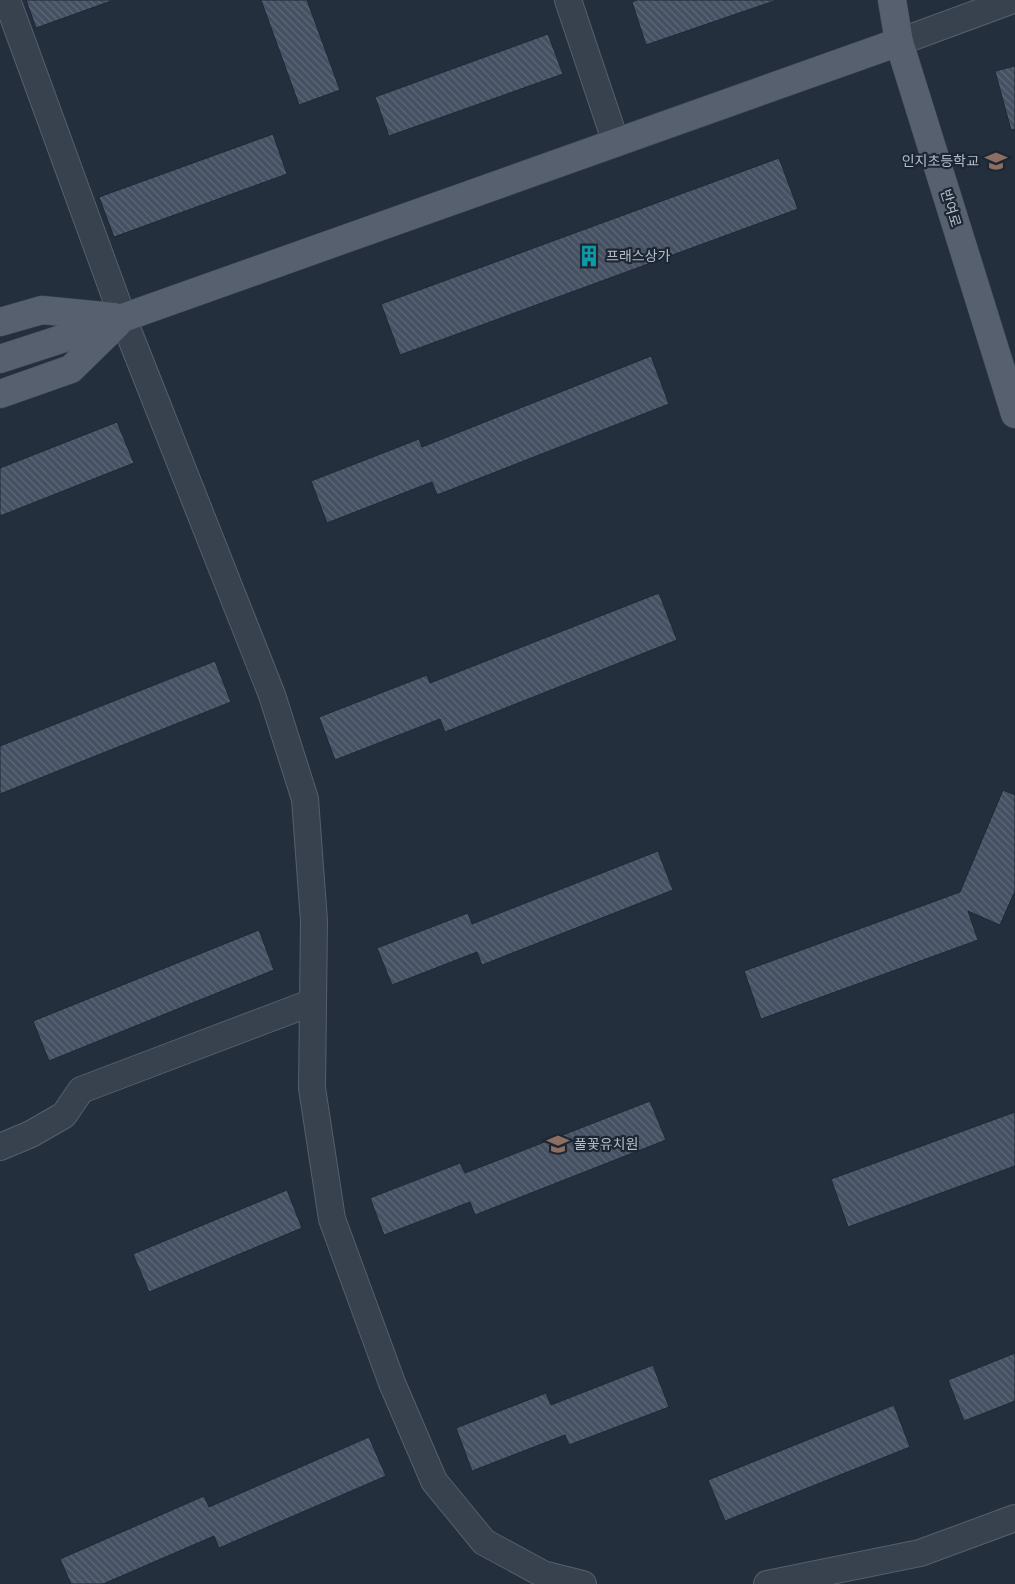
<svg xmlns="http://www.w3.org/2000/svg" width="1015" height="1584" viewBox="0 0 1015 1584" font-family="Poppins,'Noto Sans KR',sans-serif">
	<style>
		.building { fill: url(#building-back-hatch); stroke: #1f2835 }
		.lines { fill: none; stroke-linecap: round; stroke-linejoin: round }
		.minor-casing { stroke: #565f6c; stroke-width: 28 }
		.major-casing { stroke: #414a57; stroke-width: 29 }
		.minor { stroke: #38414e; stroke-width: 26 }
		.major { stroke: #56606e; stroke-width: 28 }
		.labels { text-anchor: middle; stroke-width: 4.5; stroke-linejoin: round; paint-order: stroke }
		.poi-label { font-size: 14px; fill: #b4bcc9; stroke: #1d2633; text-anchor: start }
		.street-label { font-size: 14px; fill: #b4bcc9; stroke: #1d2633 }
	</style>
	<defs>
		<pattern id="building-back-hatch" width="6" height="6" patternUnits="userSpaceOnUse" patternTransform="scale(1.25)"><rect width="6" height="6" fill="#455162"/><path d="M-1 5l2 2M0 0l6 6M5-1l2 2" fill="none" stroke="#5d6877"/></pattern>
	</defs>
	<rect width="100%" height="100%" fill="#242f3e"/>
	<g class="building">
		<polygon points="26,0 114,0 36,28"/>
		<polygon points="261,0 307,0 340,90 299,105"/>
		<polygon points="637,0 777,0 646,45 632,2"/>
		<polygon points="548,34 563,74 389,136 375,97"/>
		<polygon points="1015,66 1015,129 1011,130 995,71"/>
		<polygon points="273,134 287,174 114,237 99,197"/>
		<polygon points="779,158 798,209 400,355 381,304"/>
		<polygon points="651,356 669,404 437,495 432,482 327,523 311,481 419,439 422,447"/>
		<polygon points="117,422 134,463 0,516 0,468"/>
		<polygon points="659,593 677,640 445,732 440,719 335,760 319,717 427,675 430,683"/>
		<polygon points="215,661 231,702 0,794 0,746"/>
		<polygon points="1003,790 1015,795 1015,891 1000,925 968,911 978,940 761,1019 744,971 960,892"/>
		<polygon points="658,851 673,890 482,965 477,952 392,985 377,948 468,913 472,924"/>
		<polygon points="259,930 274,970 49,1061 33,1021"/>
		<polygon points="650,1101 666,1140 475,1215 470,1202 384,1235 370,1198 460,1163 465,1173"/>
		<polygon points="1015,1112 1015,1166 848,1227 831,1179"/>
		<polygon points="287,1190 302,1228 149,1292 133,1254"/>
		<polygon points="1015,1353 1015,1401 964,1421 948,1380"/>
		<polygon points="653,1365 669,1407 569,1445 565,1435 472,1471 456,1428 546,1393 551,1405"/>
		<polygon points="894,1405 910,1447 725,1521 708,1480"/>
		<polygon points="369,1437 386,1476 219,1548 214,1536 103,1584 71,1584 60,1559 204,1496 209,1507"/>
	</g>
	<g class="lines">
		<g class="minor-casing">
			<g id="minor">
				<polyline points="7,0 123,318 272,695 305,799 314,921 312,1088 332,1219 392,1383 434,1481 484,1542 543,1574 583,1584"/>
				<polyline points="568,0 616,143"/>
				<polyline points="899,42 1013,0"/>
				<polyline points="0,1147 31,1134 64,1115 81,1090 313,1002"/>
				<polyline points="767,1584 920,1553 1015,1518"/>
			</g>
		</g>
		<g class="major-casing">
			<g id="major">
				<polyline points="892,0 899,42 1015,414"/>
				<polyline points="0,322 42,310 114,317"/>
				<polyline points="0,359 86,331 899,42"/>
				<polyline points="0,394 71,369 117,324"/>
			</g>
		</g>
		<use href="#minor" class="minor"/>
		<use href="#major" class="major"/>
	</g>
	<defs>
		<g id="school-bare" transform="scale(1.725)"><path d="M0-5L7-2L0 1L-7-2ZM-4 1L0 2.5L4 1V4Q0 6-4 4Z" fill="#8d6e63" stroke="#1d2633" stroke-width="2.5" paint-order="stroke"/></g>
		<g id="building-bare" transform="scale(1.725)"><path d="M-4-6H4V6H1V3H-1V6H-4ZM-2.5-4.3h1.7v1.8h-1.7ZM.8-4.3h1.7v1.8H.8ZM-2.5-1h1.7V.8h-1.7ZM.8-1h1.7V.8H.8Z" fill="#0f9aa8" stroke="#1d2633" stroke-width="2.5" paint-order="stroke"/></g>
	</defs>
	<g fill-rule="evenodd">
		<use href="#school-bare" x="996" y="161"/>
		<use href="#building-bare" x="589" y="256"/>
		<use href="#school-bare" x="558" y="1144"/>
	</g>
	<g class="labels">
		<g class="poi-label">
			<text x="979" y="166" text-anchor="end">인지초등학교</text>
			<text x="606" y="261">프래스상가</text>
			<text x="574" y="1149">풀꽃유치원</text>
		</g>
		<g class="street-label">
			<text transform="translate(951 208) rotate(73)" y="5">반여로</text>
		</g>
	</g>
</svg>
